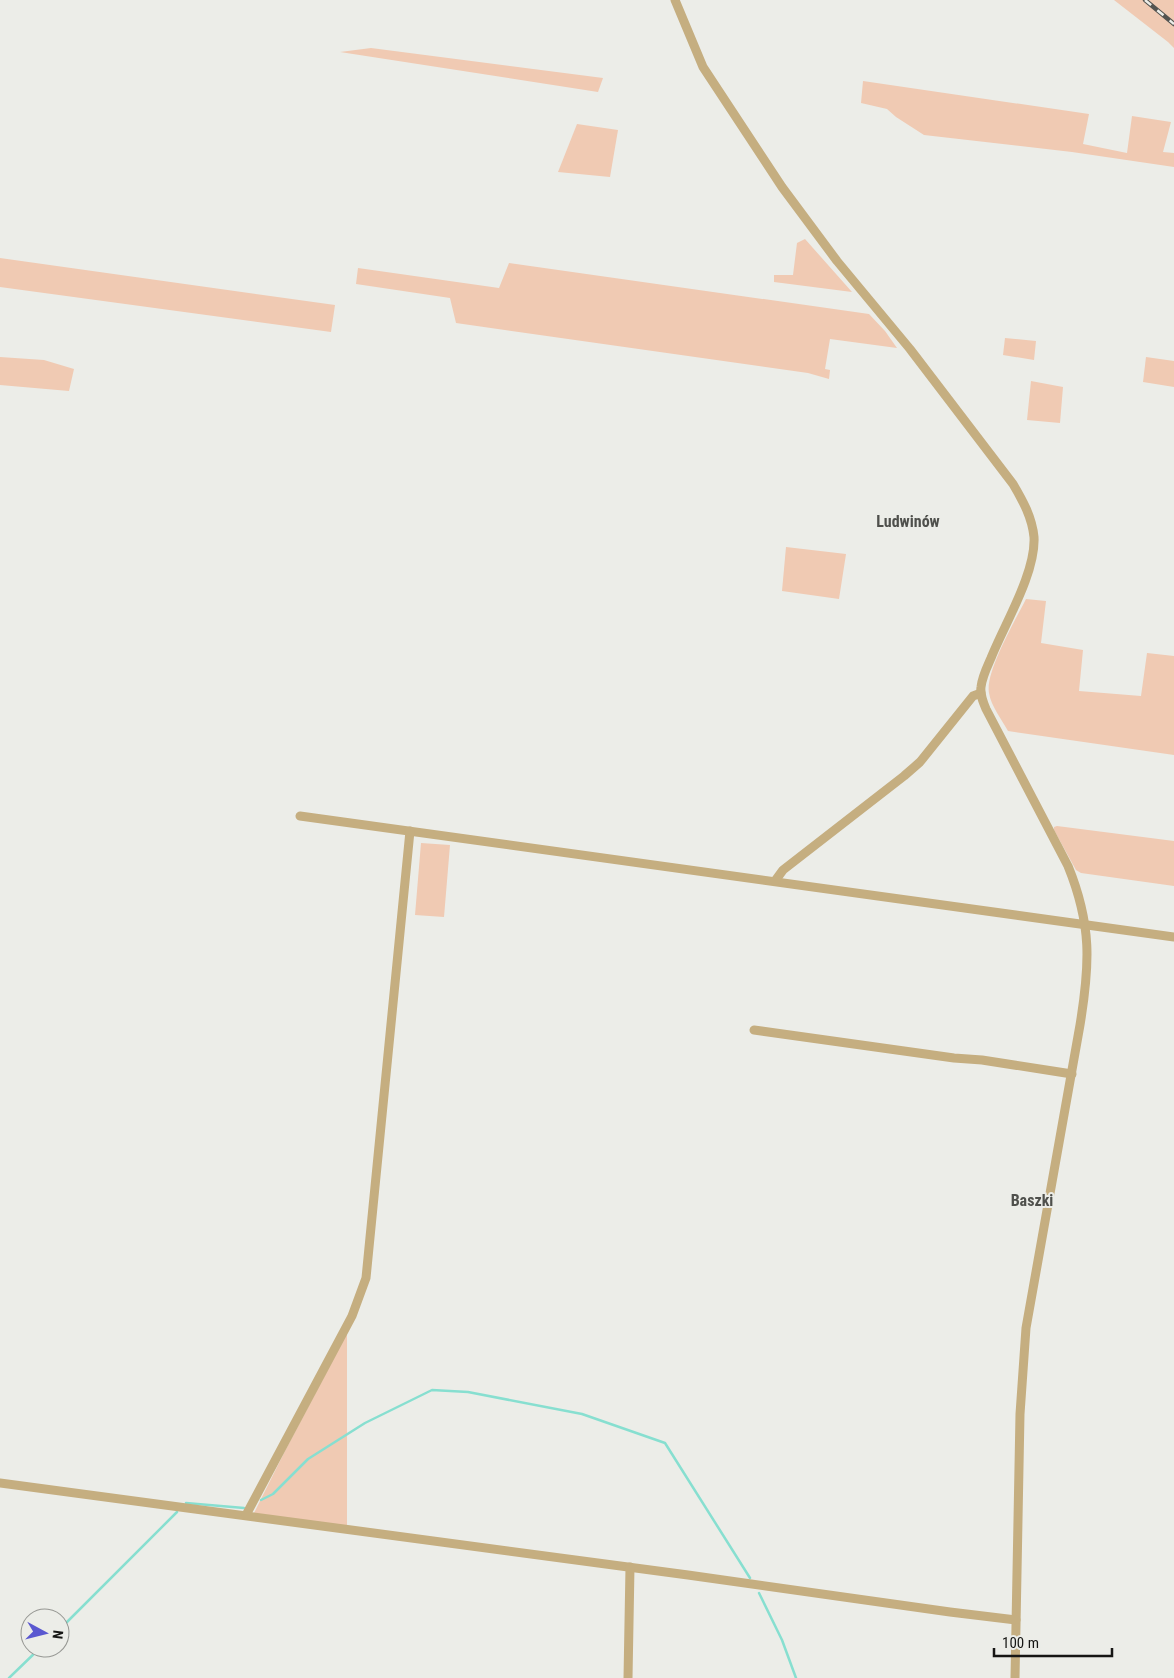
<svg xmlns="http://www.w3.org/2000/svg" width="1174" height="1678" viewBox="0 0 1174 1678" font-family="'Roboto Condensed',sans-serif">
	<style>
		.green { fill: #f0cab3 }
		.lines { fill: none; stroke-linecap: round; stroke-linejoin: round }
		.stream { stroke: #87dfd0; stroke-width: 2.5 }
		.minor { stroke: #c5ae80; stroke-width: 9 }
		.rail-casing { stroke: #545451; stroke-width: 4.5 }
		.rail { stroke: #ecede8; stroke-width: 2.5; stroke-dasharray: 8; stroke-linecap: butt }
		.labels { text-anchor: middle; stroke-width: 4; stroke-linejoin: round; paint-order: stroke }
		.quarter-label { font-size: 16px; font-weight: bold; fill: #4f504c; stroke: #ecede8 }
	</style>
	<rect width="100%" height="100%" fill="#ecede8"/>
	<g class="green">
		<polygon points="1114,0 1174,0 1174,48 1168,42"/>
		<polygon points="371,48 603,78 598,92 340,52"/>
		<polygon points="863,81 1089,114 1083,144 1127,153 1132,116 1171,122 1163,152 1174,153 1174,167 1072,152 924,135 896,117 887,109 861,103"/>
		<polygon points="577,124 618,130 610,177 558,172"/>
		<polygon points="805,239 852,292 774,282 774,275 793,275 797,243"/>
		<polygon points="0,258 335,305 331,332 0,287"/>
		<polygon points="509,263 869,314 885,331 897,348 830,339 825,369 830,370 829,379 808,373 456,323 450,298 356,284 358,268 499,288"/>
		<polygon points="1005,338 1036,341 1034,360 1003,355"/>
		<polygon points="0,357 44,360 74,369 69,391 0,385"/>
		<polygon points="1146,357 1174,361 1174,387 1143,382"/>
		<polygon points="1031,381 1063,387 1060,423 1027,420"/>
		<polygon points="786,547 846,554 839,599 782,591"/>
		<path d="M 1026,599 L 1046,601 L 1041,643 L 1083,650 L 1079,691 L 1141,696 L 1147,653 L 1174,656 L 1174,755 L 1008,731 C 1002,720 991,706 989,693 C 985,672 1016,619 1026,599 Z"/>
		<polygon points="1057,826 1174,841 1174,886 1081,873 1076,870 1054,830 1054,827"/>
		<polygon points="421,843 450,845 444,917 415,915"/>
		<polygon points="347,1333 347,1529 251,1519 286,1449"/>
	</g>
	<g class="lines">
		<g class="stream">
			<polyline points="261,1500 273,1494 308,1459 365,1423 432,1390 468,1392 582,1414 665,1443 750,1578"/>
			<polyline points="186,1503 244,1508"/>
			<polyline points="759,1593 782,1640 796,1678"/>
			<polyline points="60,1629 177,1512"/>
			<polyline points="9,1678 40,1648"/>
		</g>
		<g class="minor">
			<path d="M 675,0 L 703,67 L 782,187 L 837,261 L 910,349 L 1013,484 C 1023,501 1032,517 1034,537 C 1036,573 1004,625 991,658 C 987,667 982,677 981,687 C 980,695 983,702 986,709 L 1068,866 C 1092,925 1090,964 1080,1025 L 1026,1328 L 1020,1414 L 1015,1678"/>
			<polyline points="300,816 1174,937"/>
			<polyline points="775,881 783,870 904,776 920,762 973,696 981,693"/>
			<polyline points="754,1030 954,1058 982,1060 1072,1074"/>
			<polyline points="0,1483 688,1575 950,1612 1016,1620"/>
			<polyline points="246,1515 352,1316 366,1278 410,831"/>
			<polyline points="628,1678 630,1567"/>
		</g>
		<g class="rail-casing">
			<polyline id="rail" points="1145,0 1174,24"/>
		</g>
		<use href="#rail" class="rail"/>
	</g>
	<g class="labels">
		<g class="quarter-label">
			<text x="908" y="527">Ludwinów</text>
			<text x="1032" y="1206">Baszki</text>
		</g>
	</g>
	<g transform="translate(45 1633) rotate(97)"><circle r="24" fill="#ecede8" stroke="#969793"/>
	<path d="M0-4L9 19L0 12L-9 19Z" fill="#5a58d0"/>
	<text y="-8" font-size="14" font-weight="bold" text-anchor="middle" fill="#161614">N</text>
	</g>
	<path d="M994 1648v8h118v-8" fill="none" stroke="#161614" stroke-width="2.5"/>
	<text x="1002" y="1648" font-size="15" fill="#161614" stroke="#ecede8" stroke-width="4" paint-order="stroke">100 m</text>
</svg>
